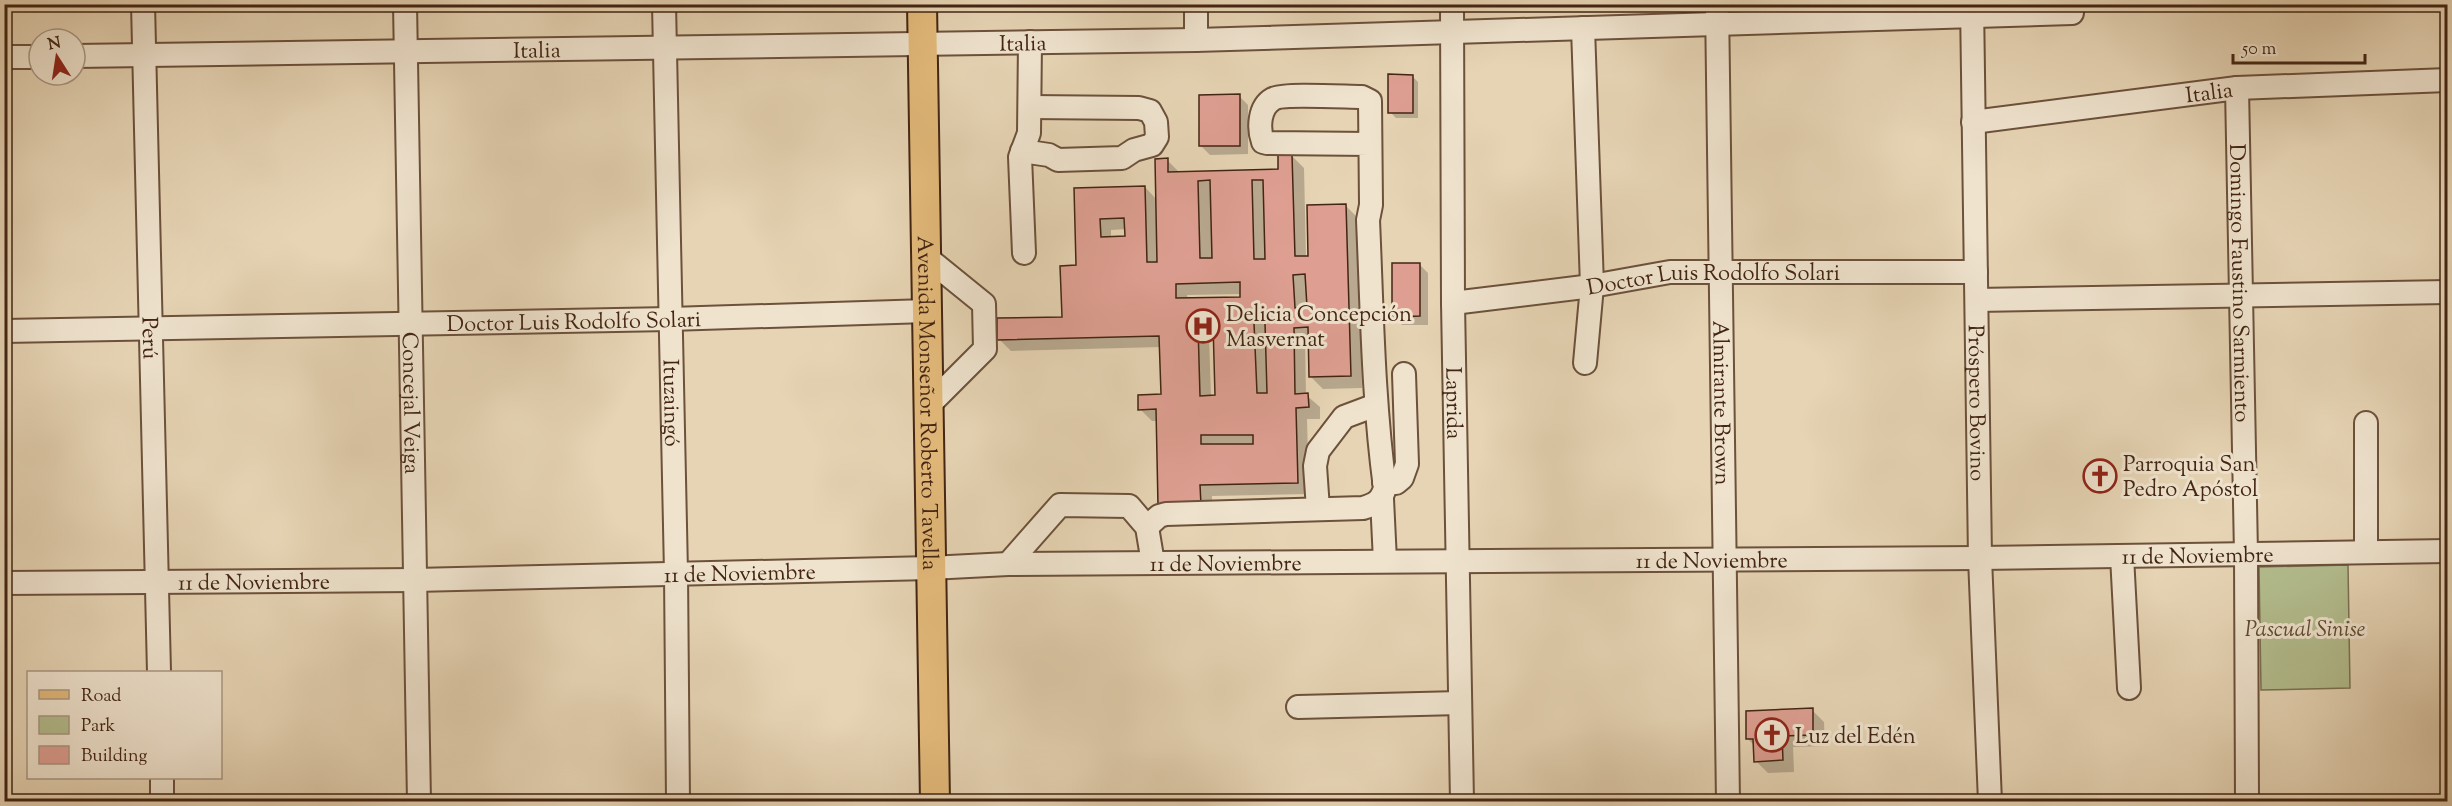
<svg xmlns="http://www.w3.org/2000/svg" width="2452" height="806" viewBox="0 0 2452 806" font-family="'Sorts Mill Goudy',serif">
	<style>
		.green { fill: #b3bd8e; stroke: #7b7150; stroke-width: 1.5 }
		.shadow { fill: #0003; fill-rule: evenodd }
		.building { fill: #de9f92; stroke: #432513; stroke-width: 1.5; fill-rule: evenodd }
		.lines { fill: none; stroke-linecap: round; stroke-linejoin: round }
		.minor-casing { stroke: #6c513b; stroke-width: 26 }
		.major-casing { stroke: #432513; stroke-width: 32 }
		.minor { stroke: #efe3ce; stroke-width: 22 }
		.major { stroke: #e3ba7a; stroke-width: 28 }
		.labels { text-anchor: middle; stroke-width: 6; stroke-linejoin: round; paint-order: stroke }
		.street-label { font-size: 22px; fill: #432513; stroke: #efe3ce }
		.poi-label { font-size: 22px; fill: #432513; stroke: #efe3ce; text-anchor: start }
		.park-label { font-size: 22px; font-style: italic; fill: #5f4b32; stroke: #efe3ce }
	</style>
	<rect width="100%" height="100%" fill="#e6d4b4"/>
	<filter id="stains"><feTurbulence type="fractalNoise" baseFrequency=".00333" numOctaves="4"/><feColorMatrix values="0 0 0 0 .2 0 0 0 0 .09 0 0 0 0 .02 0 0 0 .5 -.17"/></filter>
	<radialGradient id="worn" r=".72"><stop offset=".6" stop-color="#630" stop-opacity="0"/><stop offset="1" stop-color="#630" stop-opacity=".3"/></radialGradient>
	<polygon class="green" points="2348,565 2350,688 2261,690 2259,567"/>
	<g class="shadow">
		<polygon points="1412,76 1418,82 1418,118 1396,118 1390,112"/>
		<polygon points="1239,96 1248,105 1248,154 1210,155 1201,146"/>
		<path d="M 1292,156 L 1304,168 L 1306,258 L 1309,257 L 1346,206 L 1358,218 L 1362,388 L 1323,389 L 1311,377 L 1310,339 L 1305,339 L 1306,395 L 1320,407 L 1320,419 L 1307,419 L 1309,494 L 1212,496 L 1212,516 L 1172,517 L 1158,421 L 1152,421 L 1140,409 L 1162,396 L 1161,347 L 1011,351 L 999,339 L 1063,318 L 1078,267 L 1076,189 L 1145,187 L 1157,200 L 1167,160 L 1179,172 L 1280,171 ZM 1126,229 L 1126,237 L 1111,238 L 1111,230 ZM 1242,294 L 1242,298 L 1188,299 L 1187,295 ZM 1209,336 L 1215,336 L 1217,397 L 1211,397 Z"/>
		<polygon points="1419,264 1428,273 1428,325 1402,325 1393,316"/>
		<polygon points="1812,710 1824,722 1825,746 1793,747 1794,772 1768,773 1756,761 1755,746 1748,739"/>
	</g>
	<g class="building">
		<polygon points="1388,74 1413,75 1413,113 1388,113"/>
		<polygon points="1240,94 1240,146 1199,146 1199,95"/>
		<path d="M 1278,155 L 1292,155 L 1295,256 L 1308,256 L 1307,205 L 1346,204 L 1351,376 L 1309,377 L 1308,327 L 1294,328 L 1295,394 L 1308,393 L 1309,407 L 1296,408 L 1298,483 L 1200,485 L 1201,505 L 1158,505 L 1156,409 L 1138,410 L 1138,395 L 1161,394 L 1159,336 L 997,340 L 997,318 L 1062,317 L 1060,266 L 1076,265 L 1074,188 L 1145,186 L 1147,262 L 1157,262 L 1155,159 L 1168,158 L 1168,172 L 1278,169 ZM 1210,180 L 1212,258 L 1200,258 L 1198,181 ZM 1252,180 L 1263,180 L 1265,259 L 1254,259 ZM 1124,218 L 1125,236 L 1101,237 L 1100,219 ZM 1305,274 L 1307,307 L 1295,308 L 1293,275 ZM 1240,282 L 1240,297 L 1176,298 L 1176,284 ZM 1254,323 L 1265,323 L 1267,393 L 1257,393 ZM 1213,324 L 1215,395 L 1200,396 L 1198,325 ZM 1201,435 L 1253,435 L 1253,444 L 1201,444 Z"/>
		<polygon points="1392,263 1420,263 1420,316 1392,317"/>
		<polygon points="1813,708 1813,735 1782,736 1783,760 1754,762 1753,739 1746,739 1746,711"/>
	</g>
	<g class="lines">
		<g class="minor-casing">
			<g id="minor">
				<path id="s1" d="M 143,4 L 159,672"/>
				<path id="s2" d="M 405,4 L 419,802"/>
				<path id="s3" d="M 664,4 L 676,573 L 678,802"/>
				<polyline points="1196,4 1196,40"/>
				<path id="s4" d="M 1452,4 L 1453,303 L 1462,802"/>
				<path id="s5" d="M 1717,4 L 1728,802"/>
				<path id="s6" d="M 1972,4 L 1980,558 L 1990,802"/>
				<polyline points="1583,28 1592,286 1585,363"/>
				<path id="s7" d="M 75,56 L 1196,40 L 2072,13"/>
				<polyline points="4,57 39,57"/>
				<path id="s8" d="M 2237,88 L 2246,554 L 2247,802"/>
				<path id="s9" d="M 1973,122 L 2237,88 L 2448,80"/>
				<polyline points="1022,151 1049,155 1058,160 1122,158 1134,150 1152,145 1157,137 1156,122 1150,111 1139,108 1030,107"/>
				<polyline points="1024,253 1020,157 1029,133 1030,42"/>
				<polyline points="926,257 984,304 985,349 928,406"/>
				<polyline points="1977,300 2448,292"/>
				<path id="s10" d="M 1453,303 L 1592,286 L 1670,272 L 1976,272"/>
				<path id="s11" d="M 4,331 L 670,319 L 927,311"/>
				<polyline points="1384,482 1396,483 1402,478 1407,464 1404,374"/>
				<polyline points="1382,499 1385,561"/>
				<polyline points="1318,509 1315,466 1318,451 1344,417 1376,405"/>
				<path d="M 1147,527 L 1159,516 L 1166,514 L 1363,508 C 1376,504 1381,501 1385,488 C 1373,399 1372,310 1368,220 L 1371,205 L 1370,101 L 1362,97 C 1346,97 1283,93 1273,99 C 1259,107 1258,128 1263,142 L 1267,143 L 1370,144"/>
				<polyline points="2366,552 2366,423"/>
				<polyline points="2122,556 2129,688"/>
				<polyline points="1008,564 1060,505 1129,506 1147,527 1153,563"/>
				<path id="s12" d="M 4,583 L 415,580 L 930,568 L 1008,564 L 1980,558 L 2448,551"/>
				<polyline points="1298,707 1460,703"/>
				<polyline points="162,778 162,802"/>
			</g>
		</g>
		<g class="major-casing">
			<g id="major">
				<path id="s13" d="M 922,4 L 935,802"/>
			</g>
		</g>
		<use href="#minor" class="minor"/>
		<use href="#major" class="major"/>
	</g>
	<defs>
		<g id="hospital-ring" transform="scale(1.725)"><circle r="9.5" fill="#efe3ce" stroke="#8f2418" stroke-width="1.5"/><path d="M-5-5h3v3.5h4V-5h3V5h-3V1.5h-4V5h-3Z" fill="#8f2418"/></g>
		<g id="church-ring" transform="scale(1.725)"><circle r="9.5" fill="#efe3ce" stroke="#8f2418" stroke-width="1.5"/><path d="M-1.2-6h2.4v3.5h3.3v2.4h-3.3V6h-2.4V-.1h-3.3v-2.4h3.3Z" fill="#8f2418"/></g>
	</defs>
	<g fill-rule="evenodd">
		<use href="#hospital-ring" x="1203" y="326"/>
		<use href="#church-ring" x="2100" y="476"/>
		<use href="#church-ring" x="1772" y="735"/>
	</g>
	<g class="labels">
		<g class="street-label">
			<text dy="8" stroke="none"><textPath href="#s7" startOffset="948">Italia</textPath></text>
			<text dy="8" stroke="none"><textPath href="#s7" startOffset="462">Italia</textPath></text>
			<text dy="8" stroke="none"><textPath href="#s9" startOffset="238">Italia</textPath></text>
			<text dy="8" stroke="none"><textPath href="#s10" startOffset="262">Doctor Luis Rodolfo Solari</textPath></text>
			<text dy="8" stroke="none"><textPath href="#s8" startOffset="195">Domingo Faustino Sarmiento</textPath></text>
			<text dy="8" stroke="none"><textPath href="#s11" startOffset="570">Doctor Luis Rodolfo Solari</textPath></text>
			<text dy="8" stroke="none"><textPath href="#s1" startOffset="334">Perú</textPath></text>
			<text dy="8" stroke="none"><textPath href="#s2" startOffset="399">Concejal Veiga</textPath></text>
			<text dy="8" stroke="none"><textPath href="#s3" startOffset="399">Ituzaingó</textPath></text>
			<text dy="8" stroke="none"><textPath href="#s13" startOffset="399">Avenida Monseñor Roberto Tavella</textPath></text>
			<text dy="8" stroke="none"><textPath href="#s4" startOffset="399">Laprida</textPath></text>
			<text dy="8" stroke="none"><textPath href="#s5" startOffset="399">Almirante Brown</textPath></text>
			<text dy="8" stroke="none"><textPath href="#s6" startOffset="399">Próspero Bovino</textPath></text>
			<text dy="8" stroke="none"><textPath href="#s12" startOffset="2194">11 de Noviembre</textPath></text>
			<text dy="8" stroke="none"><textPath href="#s12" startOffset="1708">11 de Noviembre</textPath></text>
			<text dy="8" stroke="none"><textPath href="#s12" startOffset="1222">11 de Noviembre</textPath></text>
			<text dy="8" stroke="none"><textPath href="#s12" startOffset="736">11 de Noviembre</textPath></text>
			<text dy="8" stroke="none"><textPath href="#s12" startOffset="250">11 de Noviembre</textPath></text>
		</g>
		<g class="poi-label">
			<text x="1226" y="321">Delicia Concepción<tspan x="1226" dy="25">Masvernat</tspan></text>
			<text x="2123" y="471">Parroquia San<tspan x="2123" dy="25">Pedro Apóstol</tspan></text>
			<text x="1795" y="743">Luz del Edén</text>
		</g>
		<g class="park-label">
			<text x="2305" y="636">Pascual Sinise</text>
		</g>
	</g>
	<rect width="2452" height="806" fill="none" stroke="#e6d4b4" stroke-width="24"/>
	<rect x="6" y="6" width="2440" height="794" fill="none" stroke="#432513" stroke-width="3"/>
	<rect x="12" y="12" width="2428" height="782" fill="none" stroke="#432513" stroke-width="1.5"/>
	<rect x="27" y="671" width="195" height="108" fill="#efe3ce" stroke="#aa9783" stroke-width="1.5"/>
	<rect x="39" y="690" width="30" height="9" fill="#e3ba7a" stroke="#aa9783" stroke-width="1.5"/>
	<text x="81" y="701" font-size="18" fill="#432513">Road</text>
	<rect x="39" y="716" width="30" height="18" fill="#b3bd8e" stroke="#aa9783" stroke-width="1.5"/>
	<text x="81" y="731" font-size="18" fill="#432513">Park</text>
	<rect x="39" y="746" width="30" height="18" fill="#de9f92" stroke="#aa9783" stroke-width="1.5"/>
	<text x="81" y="761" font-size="18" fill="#432513">Building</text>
	<g transform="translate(57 57) rotate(348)"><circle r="28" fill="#efe3ce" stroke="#aa9783" stroke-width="1.5"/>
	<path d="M0-4.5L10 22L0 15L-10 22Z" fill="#8f2418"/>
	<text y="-9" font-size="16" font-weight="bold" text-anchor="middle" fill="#432513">N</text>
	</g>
	<path d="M2233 54v9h132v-9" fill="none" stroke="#432513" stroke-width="3"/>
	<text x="2242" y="54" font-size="18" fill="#432513" stroke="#efe3ce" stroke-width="4.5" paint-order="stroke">50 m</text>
	<rect width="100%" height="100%" filter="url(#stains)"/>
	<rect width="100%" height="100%" fill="url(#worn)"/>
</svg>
